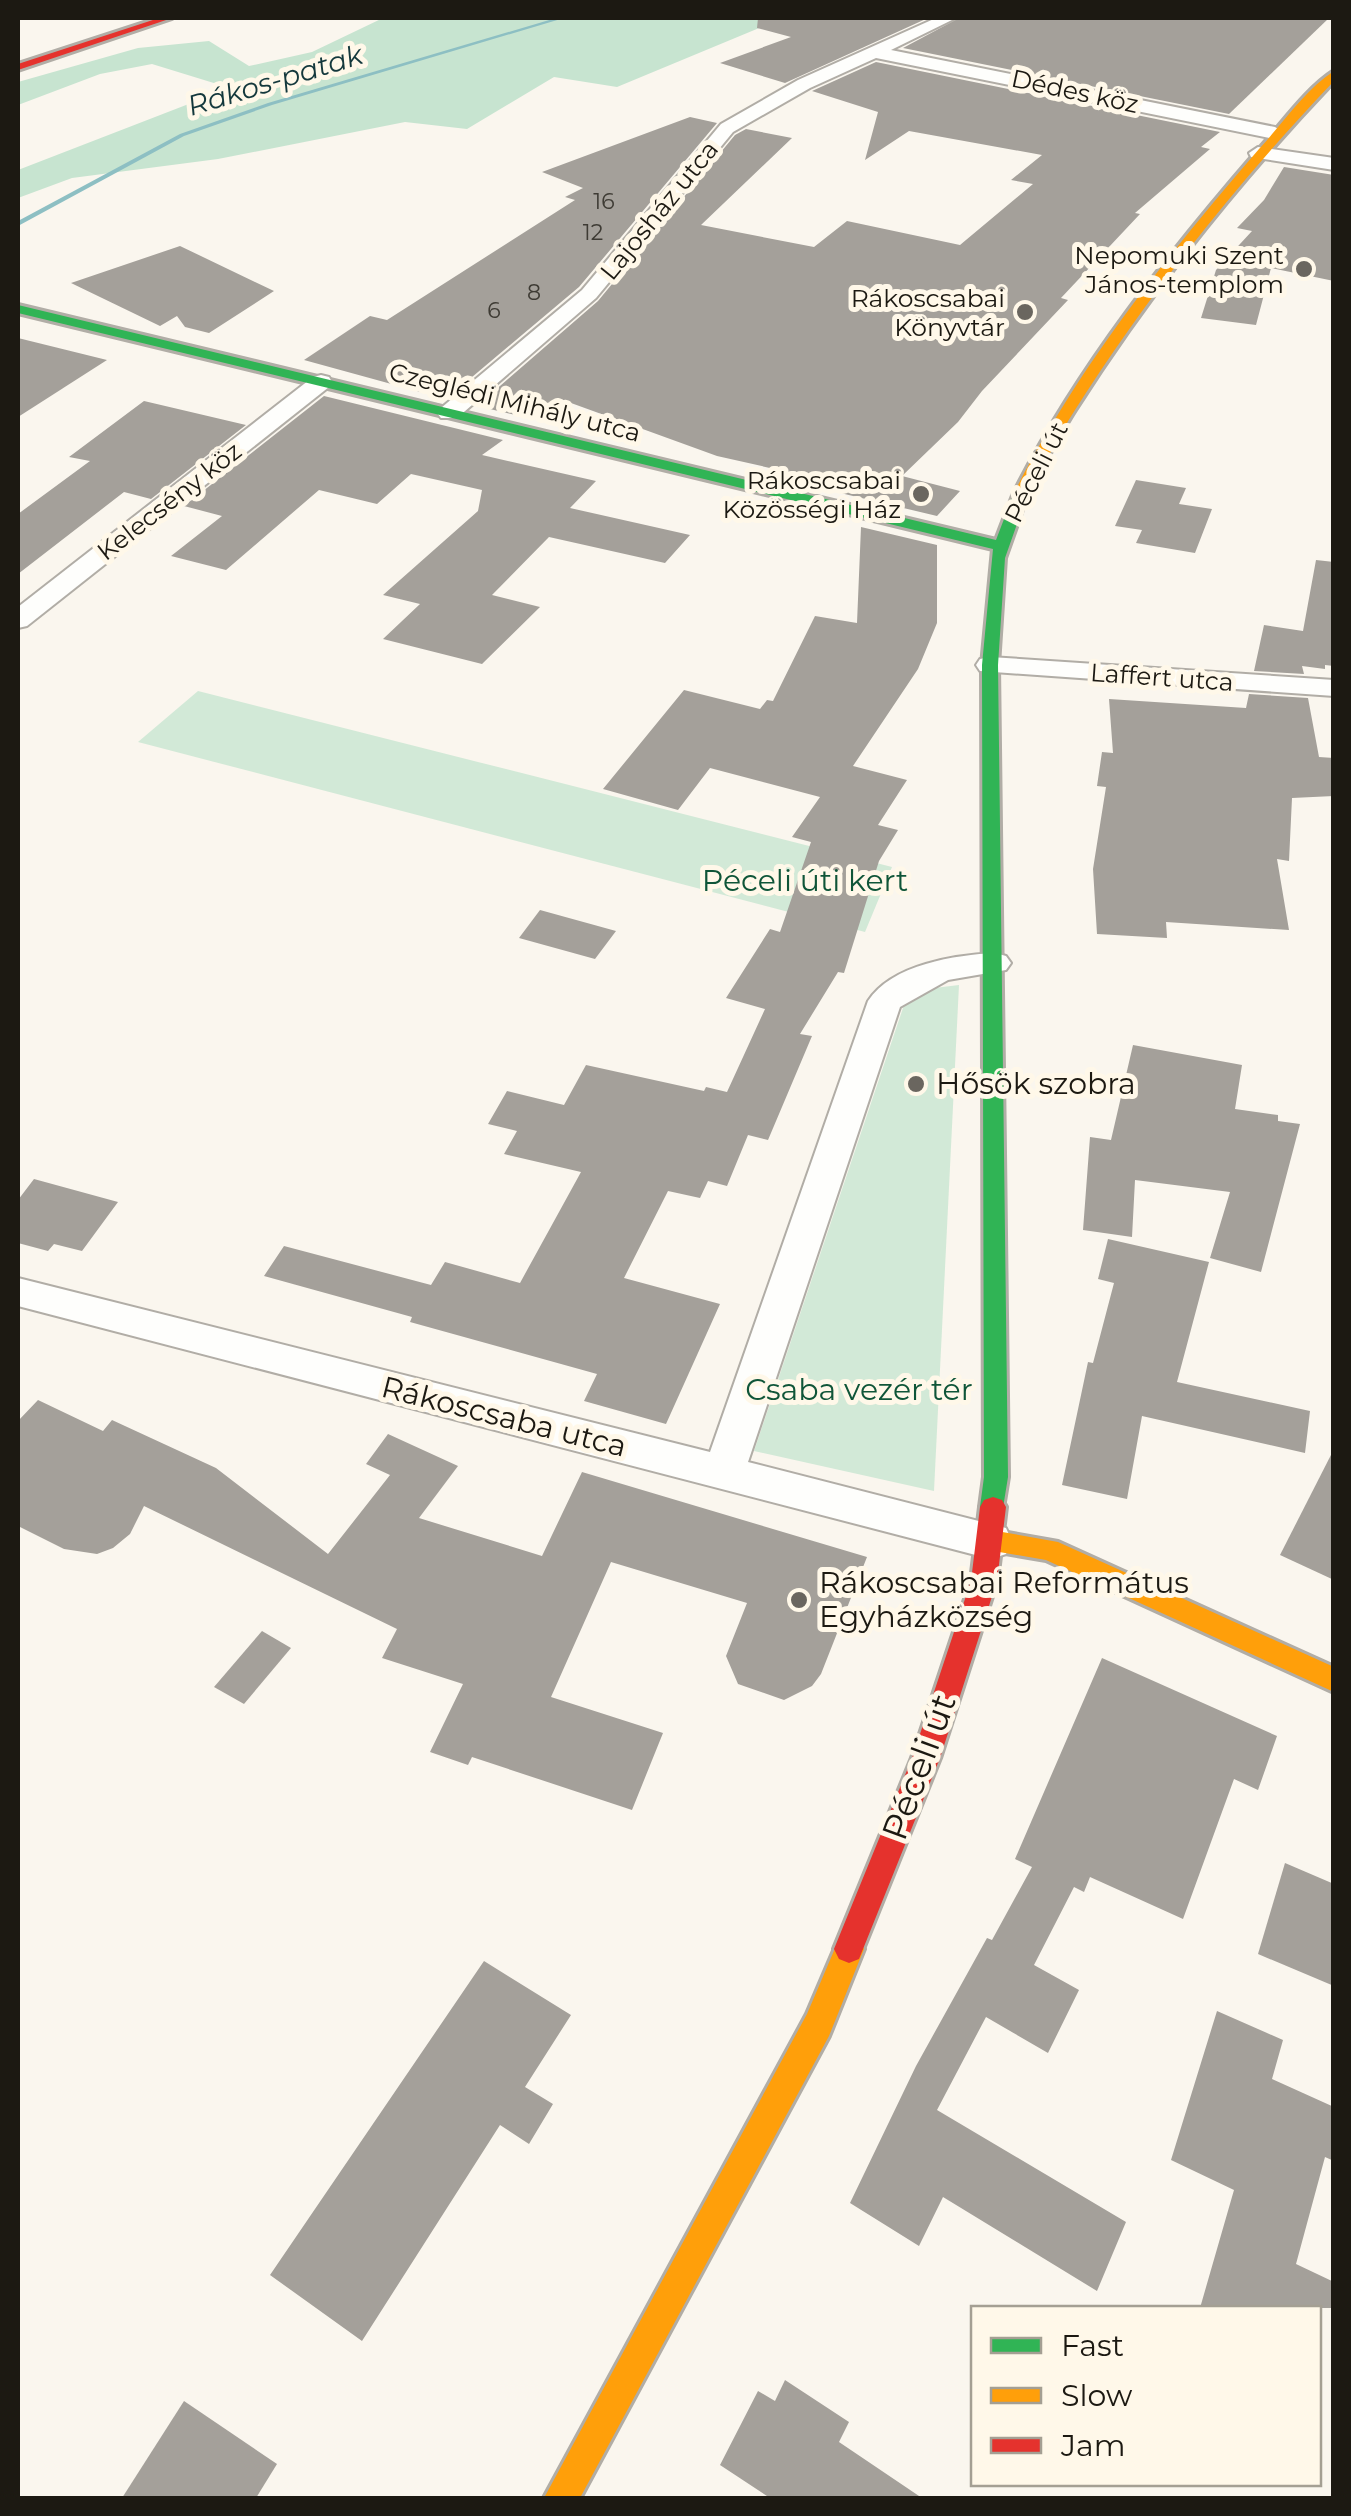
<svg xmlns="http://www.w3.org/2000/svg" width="1351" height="2516" viewBox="0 0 1351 2516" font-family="Montserrat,sans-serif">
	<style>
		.green { fill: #d2e9d7 }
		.forest { fill: #c7e4d0 }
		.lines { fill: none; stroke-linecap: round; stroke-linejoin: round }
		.stream { fill: #8dbfc3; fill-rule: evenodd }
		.building { fill: #a4a09a }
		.street-casing { stroke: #b1ada6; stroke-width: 4 }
		.fast-casing { stroke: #b1ada6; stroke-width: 6 }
		.slow-casing { stroke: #b1ada6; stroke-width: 6 }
		.jam-casing { stroke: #b1ada6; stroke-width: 6 }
		.street { fill: #fefefc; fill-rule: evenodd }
		.fast { fill: #30b455; fill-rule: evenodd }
		.slow { fill: #ff9f0a; fill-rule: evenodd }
		.jam { fill: #e5322d; fill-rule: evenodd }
		.poi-dot { fill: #6a665f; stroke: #fff8e9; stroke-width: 4 }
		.labels { text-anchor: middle; stroke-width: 10; stroke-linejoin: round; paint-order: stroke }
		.far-number-label { font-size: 22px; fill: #3e3b34 }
		.far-street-label { font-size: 25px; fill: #1c1912; stroke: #fff8e9 }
		.far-poi-label { font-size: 25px; fill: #1c1912; stroke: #fff8e9; text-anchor: end }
		.far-water-label { font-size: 28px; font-style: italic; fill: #14383c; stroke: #fff8e9 }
		.park-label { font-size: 30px; fill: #0f5538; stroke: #fff8e9 }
		.poi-label { font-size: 30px; fill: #1c1912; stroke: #fff8e9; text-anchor: start }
		.street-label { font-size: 30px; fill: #1c1912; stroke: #fff8e9 }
		.near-street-label { font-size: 35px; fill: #1c1912; stroke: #fff8e9 }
	</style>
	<rect width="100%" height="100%" fill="#faf6ee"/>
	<g class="green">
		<polygon points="198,691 892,867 865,932 138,742"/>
		<polygon points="959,985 934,1491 754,1451 904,1005 926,989"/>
	</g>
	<polygon class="forest" points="383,18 783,18 617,87 554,77 467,129 405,122 218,159 72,178 18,198 18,170 230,88 152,64 100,74 18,105 18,82 138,48 209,41 249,66 312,52"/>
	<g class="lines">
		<polygon class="stream" points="556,18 564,18 272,105 184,136 18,226 18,221 180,134 268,103"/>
	</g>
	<g class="building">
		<polygon points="758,18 928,18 785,83 720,63 791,37 757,28"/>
		<polygon points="959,18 1329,18 1229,114 903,48"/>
		<polygon points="876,62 1220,132 1201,147 1210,149 1135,213 1140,214 1061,298 1068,300 982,391 958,422 902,476 960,491 937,516 811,486 819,479 717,456 560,399 532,419 477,406 598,301 735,135 746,129 792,138 701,225 814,247 847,221 960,245 1033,184 1011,180 1042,155 909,131 865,160 878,112 812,91"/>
		<polygon points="690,117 717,123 579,287 446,399 304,360 370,316 387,320 575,200 565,197 583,188 542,172"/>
		<polygon points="1284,167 1334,175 1334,281 1271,268 1256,325 1201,318 1216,270 1252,231 1237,228 1264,200"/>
		<polygon points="180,246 274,291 209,333 185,327 177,316 160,326 71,283"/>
		<polygon points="18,338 107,360 18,417"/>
		<polygon points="324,396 503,440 482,455 596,481 570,508 690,535 665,563 549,537 492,595 540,607 482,664 383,639 420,604 383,595 478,511 482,490 411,474 377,504 319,490 226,570 171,556 222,516 184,506"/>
		<polygon points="144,401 246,425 151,499 124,492 18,574 18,514 90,461 69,457"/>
		<polygon points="1136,480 1186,488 1179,504 1212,509 1195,553 1136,543 1142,530 1115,526"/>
		<polygon points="861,527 937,545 937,623 918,669 853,766 907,780 878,825 898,830 879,861 844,973 838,972 800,1034 812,1036 768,1140 748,1135 727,1186 708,1181 700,1198 668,1191 624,1278 720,1304 666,1424 584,1401 597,1374 410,1322 412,1317 264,1276 284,1246 431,1285 445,1262 520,1283 581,1172 504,1154 517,1131 488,1124 507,1091 564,1105 586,1065 704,1091 706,1087 727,1092 765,1009 726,998 770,929 780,932 811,842 792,837 820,797 710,768 678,810 603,789 684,690 760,709 767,700 773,701 815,616 857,623"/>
		<polygon points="1316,560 1334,562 1334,666 1325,665 1325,669 1302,666 1304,674 1254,671 1264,625 1303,631"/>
		<polygon points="1249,694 1308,698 1319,757 1334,758 1334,796 1292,798 1289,861 1277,859 1289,930 1166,922 1167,938 1097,934 1093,869 1106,787 1097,786 1102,752 1113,753 1109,699 1246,708"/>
		<polygon points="540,910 616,931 595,959 519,938"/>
		<polygon points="1133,1045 1242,1065 1235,1109 1278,1115 1278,1121 1300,1124 1261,1272 1210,1258 1230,1192 1135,1180 1132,1237 1083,1230 1090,1137 1111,1140"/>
		<polygon points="34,1179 118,1202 82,1251 54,1244 48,1251 18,1243 18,1200"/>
		<polygon points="1108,1239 1209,1262 1177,1382 1310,1411 1305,1453 1142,1416 1127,1499 1062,1485 1088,1362 1093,1363 1114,1283 1098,1279"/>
		<polygon points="38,1400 103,1431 112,1420 216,1468 328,1554 390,1475 366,1464 388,1434 458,1466 419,1518 542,1556 582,1472 867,1557 821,1674 812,1686 784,1700 738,1684 726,1656 747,1603 611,1562 551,1697 663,1733 632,1810 472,1757 468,1765 430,1752 463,1684 382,1658 397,1629 144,1506 130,1534 113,1548 97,1554 64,1549 18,1526 18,1421"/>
		<polygon points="1334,1449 1334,1580 1280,1555"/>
		<polygon points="262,1631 291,1648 244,1704 214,1687"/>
		<polygon points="1102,1658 1277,1736 1258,1790 1234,1779 1183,1919 1090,1877 1084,1892 1074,1887 1034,1965 1079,1990 1048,2053 986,2017 937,2110 1126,2222 1097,2291 943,2197 919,2246 850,2203 916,2066 987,1938 992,1940 1032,1867 1015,1859"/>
		<polygon points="1285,1863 1334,1884 1334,1986 1258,1954"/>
		<polygon points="484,1961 571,2015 525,2087 553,2104 529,2144 500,2125 362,2341 270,2275"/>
		<polygon points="1217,2011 1283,2040 1272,2079 1334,2107 1334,2161 1325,2157 1296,2264 1334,2282 1334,2308 1200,2308 1234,2190 1171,2160"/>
		<polygon points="785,2380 849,2422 839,2442 922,2498 770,2498 720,2465 758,2391 775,2401"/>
		<polygon points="184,2401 277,2464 256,2498 122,2498"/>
	</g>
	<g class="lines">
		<g class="street-casing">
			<g id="street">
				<polygon points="936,18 956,18 891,50 1275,127 1284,133 1275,139 876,58 810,88 733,132 596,298 457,418 441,418 437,413 441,408 582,290 721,124 798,80"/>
				<polygon points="1258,147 1334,158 1334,170 1251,157 1249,153"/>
				<polygon points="321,375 329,377 332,382 329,387 27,626 18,628 18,607 313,377"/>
				<polygon points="990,657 1334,680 1334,696 980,671 976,665 980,659"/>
				<path d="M 995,953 L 1006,956 L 1011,963 L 1006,970 L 948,980 L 900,1007 L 748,1462 L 1006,1528 L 1012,1541 L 1006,1554 L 991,1559 L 18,1306 L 18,1278 L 710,1452 L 868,1001 C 892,964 956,955 995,953 Z"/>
			</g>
		</g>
		<g class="fast-casing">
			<polygon id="fast" points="18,305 996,540 1014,493 1026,490 1028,493 1005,558 998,665 1008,1477 1002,1514 993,1517 984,1514 980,1507 984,1477 982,665 993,549 18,313"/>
		</g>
		<g class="slow-casing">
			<g id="slow">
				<path d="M 1334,71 L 1334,81 C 1238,182 1150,292 1075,410 C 1057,438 1043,468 1026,496 L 1016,496 L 1014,493 C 1077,368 1168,254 1259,149 C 1282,124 1306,89 1334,71 Z"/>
				<polygon points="991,1530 1058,1542 1334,1667 1334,1692 1046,1560 982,1549 978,1541 982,1533"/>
				<polygon points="849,1935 859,1939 864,1949 829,2036 580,2498 544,2498 807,2014 839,1939"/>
			</g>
		</g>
		<g class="jam-casing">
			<g id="jam">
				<polygon points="159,18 172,18 18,70 18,64"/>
				<polygon points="993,1497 1002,1500 1006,1507 997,1581 940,1758 859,1959 849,1963 839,1959 834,1949 912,1758 971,1581 980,1507 984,1500"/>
			</g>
		</g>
		<use href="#street" class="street"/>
		<use href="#fast" class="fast"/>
		<use href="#slow" class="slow"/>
		<use href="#jam" class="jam"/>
	</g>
	<g class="poi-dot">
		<circle cx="1304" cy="269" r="10"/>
		<circle cx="1025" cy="312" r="10"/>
		<circle cx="921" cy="494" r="10"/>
		<circle cx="916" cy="1084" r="10"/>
		<circle cx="799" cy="1600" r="10"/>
	</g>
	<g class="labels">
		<g class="far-number-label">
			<text x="604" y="209">16</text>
			<text x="593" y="240">12</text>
			<text x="534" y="300">8</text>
			<text x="494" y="318">6</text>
		</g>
		<g class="far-street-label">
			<text transform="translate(1075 91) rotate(12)" y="9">Dédes köz</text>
			<text transform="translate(659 210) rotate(-51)" y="9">Lajosház utca</text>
			<text transform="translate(515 402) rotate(14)" y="9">Czeglédi Mihály utca</text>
			<text transform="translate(1036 472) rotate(-63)" y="9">Péceli út</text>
			<text transform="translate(169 501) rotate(-38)" y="9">Kelecsény köz</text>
			<text transform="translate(1162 677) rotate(4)" y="9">Laffert utca</text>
		</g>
		<g class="far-poi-label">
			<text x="1284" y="264">Nepomuki Szent<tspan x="1284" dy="29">János-templom</tspan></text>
			<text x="1005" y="307">Rákoscsabai<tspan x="1005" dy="29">Könyvtár</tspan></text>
			<text x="901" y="489">Rákoscsabai<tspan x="901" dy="29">Közösségi Ház</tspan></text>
		</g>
		<g class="far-water-label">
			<text transform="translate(275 80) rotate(-17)" y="10">Rákos-patak</text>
		</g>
		<g class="park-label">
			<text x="805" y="891">Péceli úti kert</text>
			<text x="859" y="1400">Csaba vezér tér</text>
		</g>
		<g class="poi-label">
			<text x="936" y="1094">Hősök szobra</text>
			<text x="819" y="1593">Rákoscsabai Református<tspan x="819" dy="34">Egyházközség</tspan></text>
		</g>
		<g class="street-label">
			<text transform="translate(504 1417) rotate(14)" y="10">Rákoscsaba utca</text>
		</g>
		<g class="near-street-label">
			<text transform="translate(919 1767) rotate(-70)" y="12">Péceli út</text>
		</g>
	</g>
	<rect width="1351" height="2516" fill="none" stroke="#1c1912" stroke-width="40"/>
	<rect x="971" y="2306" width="350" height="180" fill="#fff8e9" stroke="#a49f93" stroke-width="2.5"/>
	<rect x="991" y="2338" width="50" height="15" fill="#30b455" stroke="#a49f93" stroke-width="2.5"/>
	<text x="1061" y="2356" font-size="30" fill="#1c1912">Fast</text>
	<rect x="991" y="2388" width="50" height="15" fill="#ff9f0a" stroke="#a49f93" stroke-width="2.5"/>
	<text x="1061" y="2406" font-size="30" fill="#1c1912">Slow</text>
	<rect x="991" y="2438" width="50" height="15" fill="#e5322d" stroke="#a49f93" stroke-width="2.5"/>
	<text x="1061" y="2456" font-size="30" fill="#1c1912">Jam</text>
</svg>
